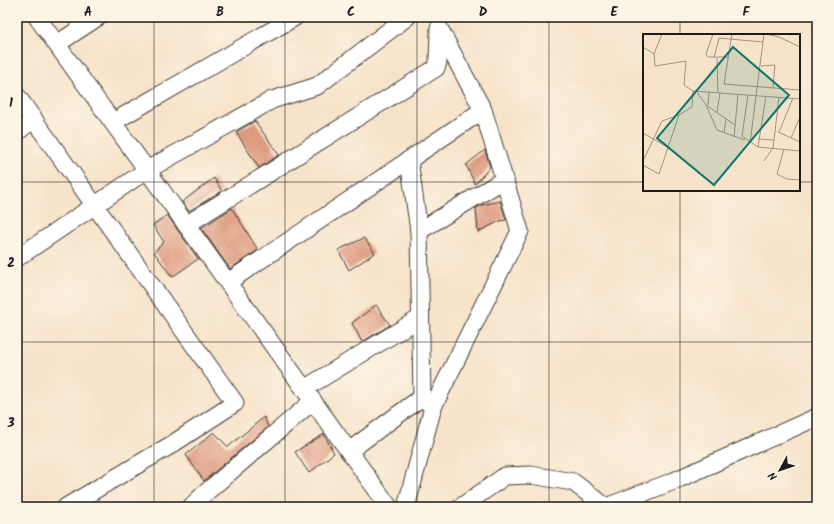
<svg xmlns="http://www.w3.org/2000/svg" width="834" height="524" viewBox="0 0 834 524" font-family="Kalam,sans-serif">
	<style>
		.building { fill: url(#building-back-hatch) }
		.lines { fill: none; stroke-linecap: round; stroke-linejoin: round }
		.minor-casing { stroke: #3d3a36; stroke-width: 19 }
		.minor { stroke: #fff; stroke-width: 17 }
		.grid { fill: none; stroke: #1c1c1c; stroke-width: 1; stroke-opacity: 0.55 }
		.inset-road { fill: none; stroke: #9f9384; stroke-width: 1 }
		.view { fill: #0f766e; fill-opacity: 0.15; stroke: #0f766e; stroke-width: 2 }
		.inset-edge { fill: none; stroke: #1c1c1c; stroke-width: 2 }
		.neatline { fill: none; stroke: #1c1c1c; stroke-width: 1.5 }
		.grid-label { font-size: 13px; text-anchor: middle; font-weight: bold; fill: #1c1c1c }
	</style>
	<defs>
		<pattern id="building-back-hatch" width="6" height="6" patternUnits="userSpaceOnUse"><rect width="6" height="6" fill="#e39f83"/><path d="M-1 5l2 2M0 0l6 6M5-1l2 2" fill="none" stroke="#c28871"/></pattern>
	</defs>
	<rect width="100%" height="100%" fill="#fcf5e5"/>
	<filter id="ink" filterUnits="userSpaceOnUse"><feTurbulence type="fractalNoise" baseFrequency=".025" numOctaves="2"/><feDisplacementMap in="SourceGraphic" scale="8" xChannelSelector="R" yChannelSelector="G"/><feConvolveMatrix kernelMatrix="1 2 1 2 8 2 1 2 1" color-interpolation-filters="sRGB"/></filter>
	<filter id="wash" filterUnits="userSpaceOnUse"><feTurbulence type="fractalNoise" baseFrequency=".012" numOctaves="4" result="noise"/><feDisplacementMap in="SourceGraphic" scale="16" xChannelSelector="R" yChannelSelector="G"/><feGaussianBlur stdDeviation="0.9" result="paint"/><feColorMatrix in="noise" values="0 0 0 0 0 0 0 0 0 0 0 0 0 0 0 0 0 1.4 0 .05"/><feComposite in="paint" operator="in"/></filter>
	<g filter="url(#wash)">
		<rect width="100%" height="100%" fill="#f7e3c9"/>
		<g id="blocks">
			<g class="building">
				<polygon points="255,121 279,155 259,168 236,132"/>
				<polygon points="485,150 490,167 475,184 466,165"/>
				<polygon points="214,178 222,191 189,211 182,202"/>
				<polygon points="500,201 506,220 500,221 478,232 476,208 482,205"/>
				<polygon points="232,208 258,250 230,269 201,228"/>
				<polygon points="167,215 198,259 172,277 154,252 164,242 153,225"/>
				<polygon points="364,238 375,253 349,270 338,250"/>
				<polygon points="376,305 390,325 362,342 352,323"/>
				<polygon points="264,417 268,427 204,481 186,455 214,432 228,447"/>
				<polygon points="324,434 334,453 309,473 295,452"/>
			</g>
		</g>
	</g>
	<g filter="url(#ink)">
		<use href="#blocks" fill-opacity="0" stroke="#3d3a36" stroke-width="1"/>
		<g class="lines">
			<g class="minor-casing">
				<g id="minor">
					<polyline points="37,17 389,507"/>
					<polyline points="57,44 98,17"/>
					<polyline points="17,96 235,403 171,445 66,507"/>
					<polyline points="113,122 295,17"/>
					<polyline points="17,132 34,119"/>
					<polyline points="186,225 436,68 438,62 439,30"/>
					<polyline points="419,231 505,179"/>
					<polyline points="17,258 147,170 272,100 317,86 407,17"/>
					<polyline points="228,282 483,110"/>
					<polyline points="304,389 420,318"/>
					<polyline points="433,407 520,231 483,110 439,28"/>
					<polyline points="349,451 422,397"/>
					<polyline points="191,507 203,495 313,401"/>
					<polyline points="406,507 433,407 422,397 419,231 409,160"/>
					<polyline points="461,507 505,476 531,475 573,482 606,507 674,481 817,417"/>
				</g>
			</g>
			<use href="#minor" class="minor"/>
		</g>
	</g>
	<path class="grid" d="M 154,17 L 154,507M 285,17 L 285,507M 417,17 L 417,507M 549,17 L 549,507M 680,17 L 680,35M 17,182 L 644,182M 799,182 L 817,182M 680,190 L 680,507M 17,342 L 817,342"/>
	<g transform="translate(643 34)">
		<rect width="157" height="157" fill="#f7e3c9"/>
		<path class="inset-road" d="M 70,0 L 63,20 L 65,23 L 85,23M 89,0 L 81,50 L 157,56M 123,0 L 136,3 L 157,13M 0,13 L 11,20 L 12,32 L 43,27 L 41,51 L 50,57 L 157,65M 11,20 L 19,0M 71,24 L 76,4 L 120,8M 74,24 L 75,58M 118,32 L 132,31 L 130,54M 53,57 L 63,71 L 92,91M 105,61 L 99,102 L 115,113 L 123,62M 63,71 L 74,96 L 102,106M 65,71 L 66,58M 74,78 L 77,59M 135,98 L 157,108M 136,98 L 150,64M 0,99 L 26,114M 81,99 L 83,85M 91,103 L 95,60M 148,104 L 157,83M 115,105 L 131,106 L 136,63M 107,109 L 121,0M 115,113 L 157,117M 141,115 L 134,140 L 144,145 L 157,146M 0,127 L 19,87 L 36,81M 121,127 L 130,114 L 131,106M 0,131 L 16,140 L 36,81 L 49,73 L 50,57"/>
		<path class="view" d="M 90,13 L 146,61 L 71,151 L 14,104 Z"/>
		<rect width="157" height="157" class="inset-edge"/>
	</g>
	<rect width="834" height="524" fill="none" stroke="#fcf5e5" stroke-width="44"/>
	<g transform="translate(780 470) rotate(230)" stroke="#fcf5e5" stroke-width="3" paint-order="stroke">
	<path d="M0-3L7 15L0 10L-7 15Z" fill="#1c1c1c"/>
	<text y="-6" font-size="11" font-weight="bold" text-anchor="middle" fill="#1c1c1c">N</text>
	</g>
	<rect x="22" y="22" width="790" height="480" class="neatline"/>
	<g class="grid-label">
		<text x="88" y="16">A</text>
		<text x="220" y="16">B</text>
		<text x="351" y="16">C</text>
		<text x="483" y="16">D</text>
		<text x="614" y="16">E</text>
		<text x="746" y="16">F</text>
		<text x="11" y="107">1</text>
		<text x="11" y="267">2</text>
		<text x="11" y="427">3</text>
	</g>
</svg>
